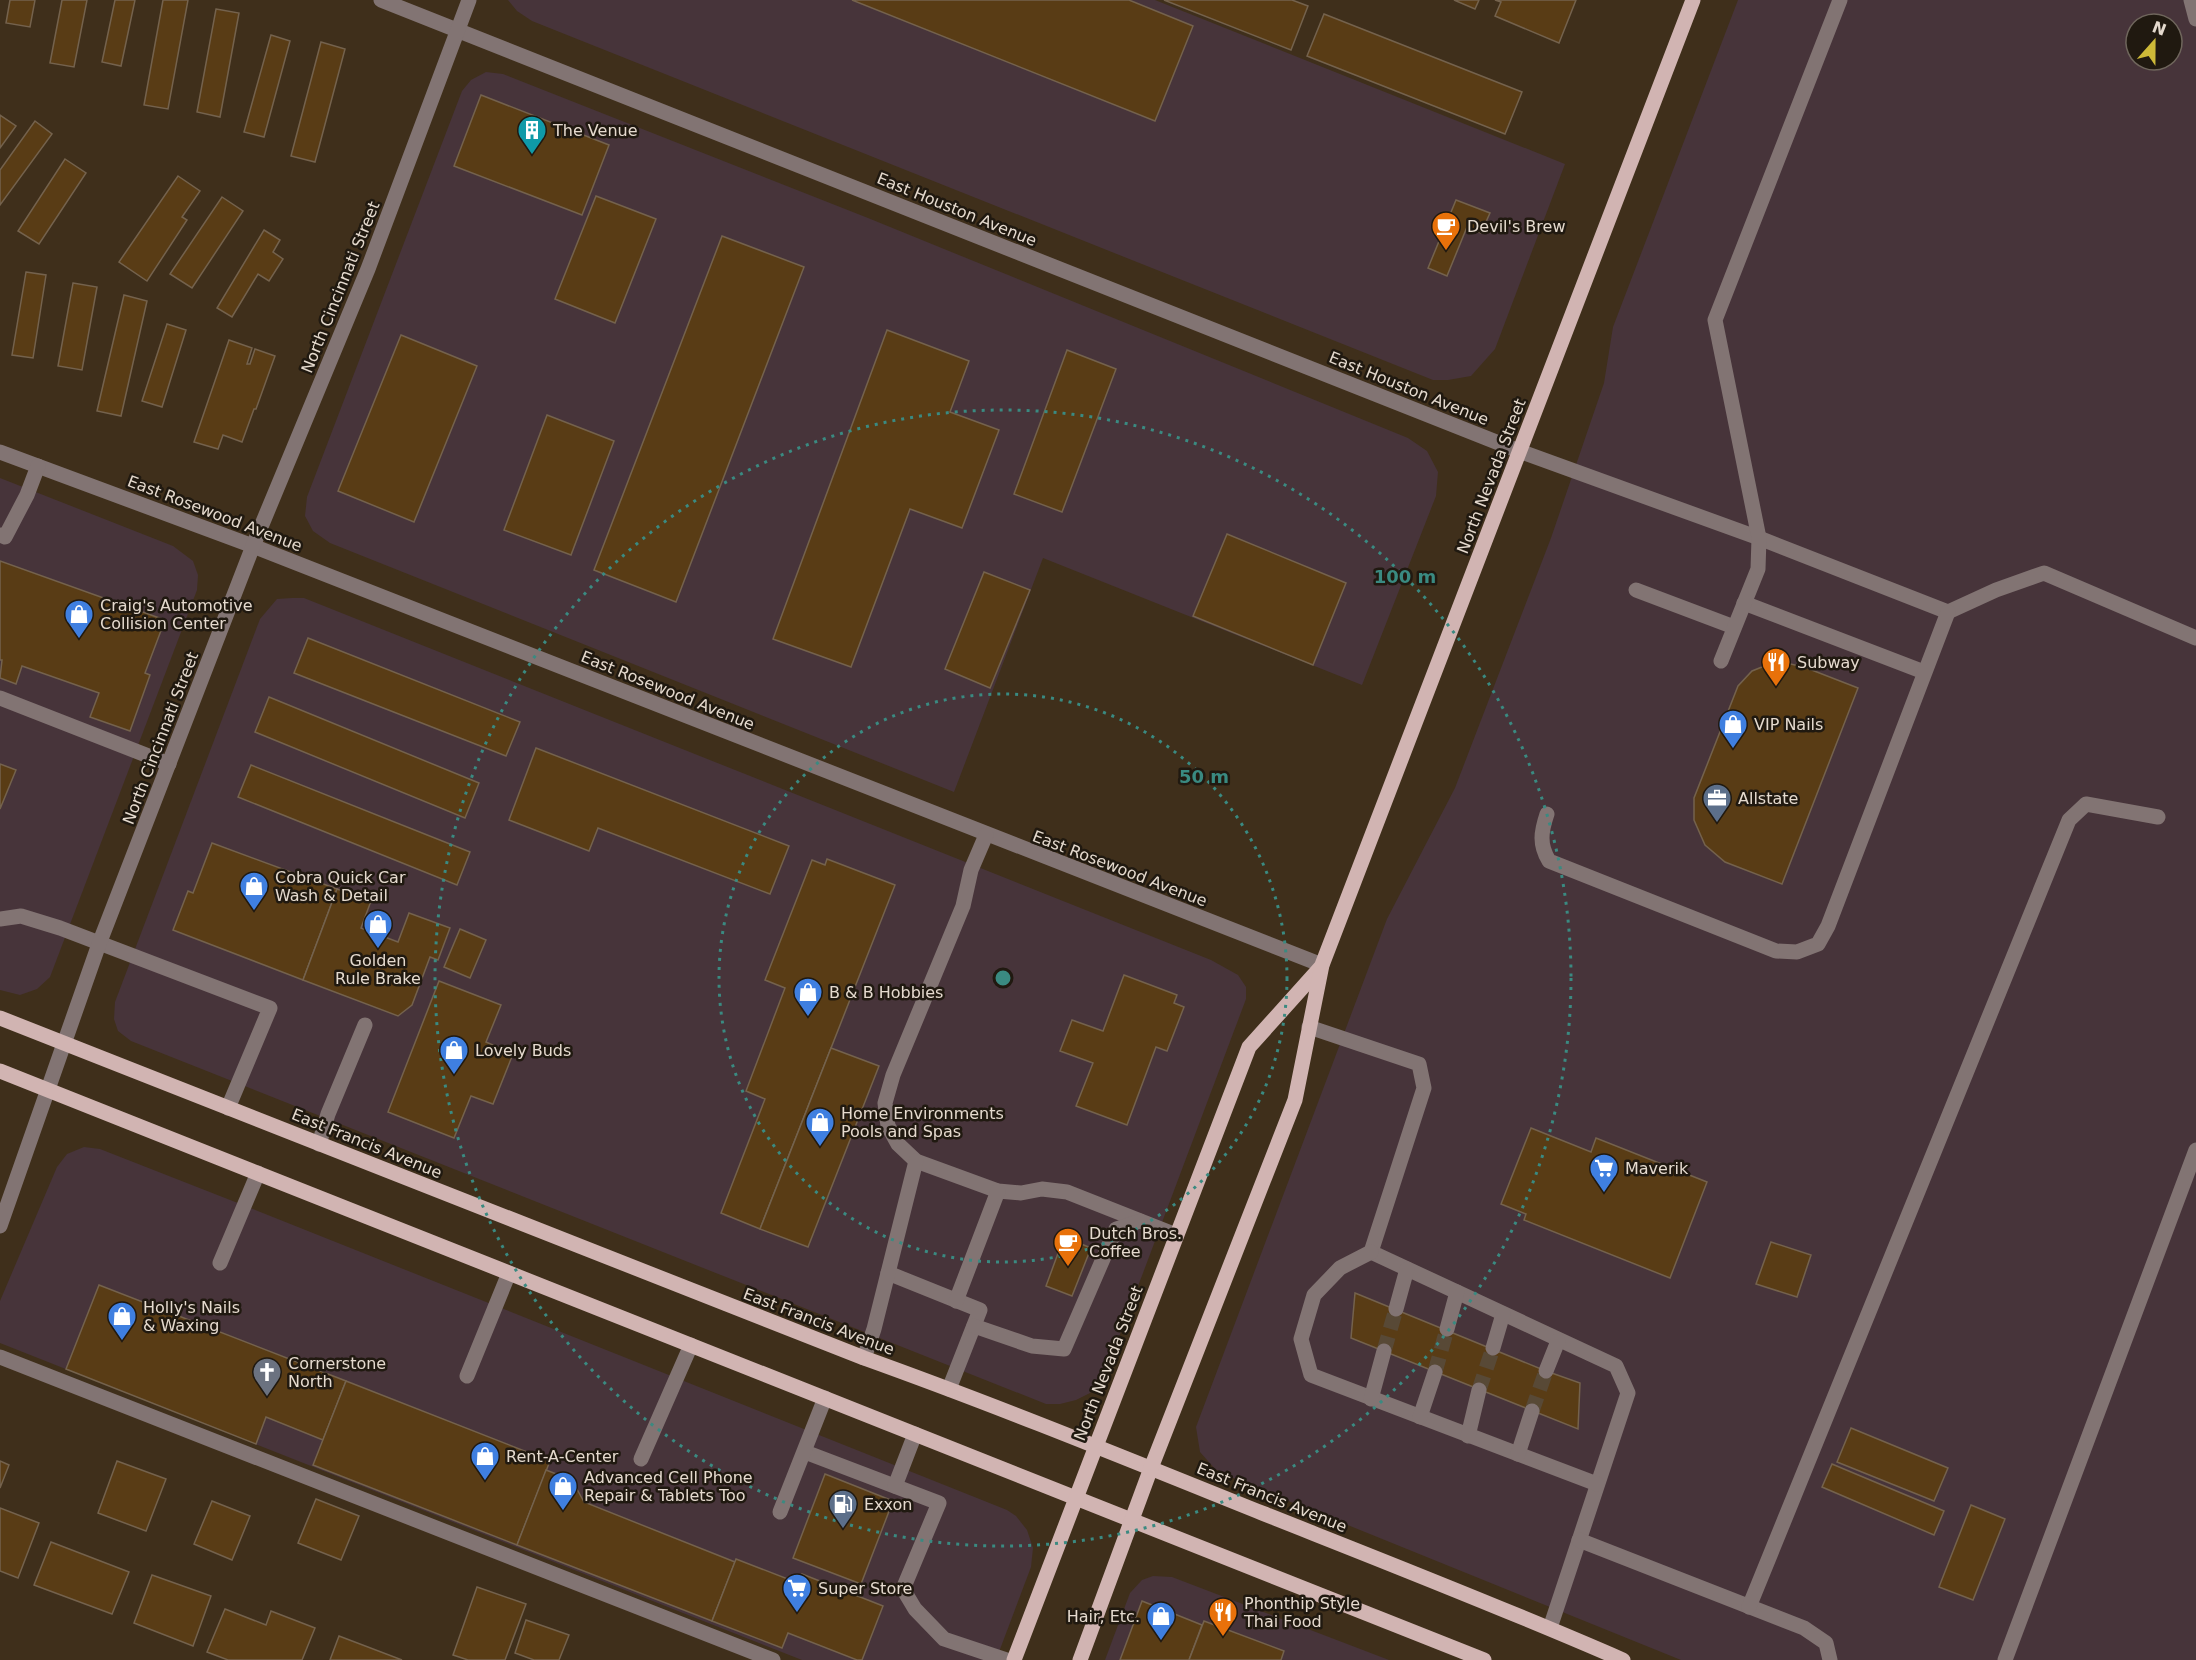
<svg xmlns="http://www.w3.org/2000/svg" width="2196" height="1660" viewBox="0 0 2196 1660" font-family="'DejaVu Sans',sans-serif">
	<style>
		.commercial { fill: #47343a; fill-rule: evenodd }
		.building { fill: #593c15; stroke: #74624d; stroke-width: 1.5 }
		.lines { fill: none; stroke-linecap: round; stroke-linejoin: round }
		.minor-tunnel { stroke: #584936; stroke-width: 15; stroke-dasharray: 15 8; stroke-linecap: butt }
		.minor { stroke: #827473; stroke-width: 15 }
		.major { stroke: #d1b4b2; stroke-width: 15 }
		.ring { fill: none; stroke: #3a8a81; stroke-width: 3; stroke-dasharray: 3 6 }
		.labels { text-anchor: middle; stroke-width: 5; stroke-linejoin: round; paint-order: stroke }
		.poi-label { font-size: 16px; fill: #e5dace; stroke: #201910; text-anchor: start }
		.street-label { font-size: 16px; fill: #e5dace; stroke: #201910 }
		.centre { fill: #3a8a81; stroke: #201910; stroke-width: 3 }
		.ring-label { font-size: 18px; text-anchor: middle; font-weight: bold; fill: #3a8a81; stroke: #201910; stroke-width: 5; stroke-linejoin: round; paint-order: stroke }
	</style>
	<rect width="100%" height="100%" fill="#3f2f1b"/>
	<g class="commercial">
		<polygon points="508,0 1155,0 1565,164 1495,349 1471,376 1448,380 1433,380 532,21 517,11"/>
		<path d="M 1738,0 L 2196,0 L 2196,1660 L 1681,1660 L 1244,1483 L 1215,1469 L 1200,1452 L 1196,1427 L 1387,919 L 1455,788 L 1551,538 L 1604,383 L 1613,327 ZM 2136,24 L 2172,24 L 2172,60 L 2136,60 Z"/>
		<polygon points="486,72 503,74 868,218 1408,438 1427,451 1438,472 1436,496 1362,685 1043,558 954,792 330,543 313,531 305,516 307,497 462,91 471,80"/>
		<polygon points="0,478 173,546 193,561 198,575 197,590 50,977 37,989 20,995 0,990"/>
		<polygon points="292,598 304,598 1211,960 1238,975 1246,987 1246,999 1105,1374 1090,1393 1076,1400 1060,1404 1046,1404 131,1041 118,1031 114,1019 115,1002 260,619 277,599"/>
		<polygon points="84,1147 100,1149 248,1207 1007,1510 1016,1516 1027,1530 1033,1548 1031,1567 996,1660 802,1660 0,1343 0,1301 57,1167 67,1154"/>
		<polygon points="1153,1576 1172,1577 1389,1660 1105,1660 1130,1593 1142,1580"/>
	</g>
	<g class="building">
		<polygon points="10,0 35,0 30,27 6,23"/>
		<polygon points="62,0 87,0 74,67 50,63"/>
		<polygon points="115,0 135,0 121,66 102,62"/>
		<polygon points="163,0 188,0 168,109 144,105"/>
		<polygon points="852,0 1129,0 1193,26 1155,121"/>
		<polygon points="1164,0 1292,0 1308,6 1291,50"/>
		<polygon points="1454,0 1479,0 1475,9"/>
		<polygon points="1495,0 1576,0 1559,43 1495,16 1501,2"/>
		<polygon points="216,9 239,13 220,117 197,112"/>
		<polygon points="1324,14 1522,92 1505,134 1307,56"/>
		<polygon points="271,35 290,41 264,137 244,132"/>
		<polygon points="321,42 345,49 315,162 291,156"/>
		<polygon points="481,95 609,145 582,215 454,166"/>
		<polygon points="0,115 16,126 0,148"/>
		<polygon points="35,121 52,134 0,205 0,170"/>
		<polygon points="65,159 86,173 39,244 18,231"/>
		<polygon points="178,176 200,191 182,217 187,220 147,281 119,262"/>
		<polygon points="596,196 656,219 615,323 555,299"/>
		<polygon points="222,197 243,211 192,288 170,274"/>
		<polygon points="1456,200 1490,213 1481,233 1467,227 1447,276 1428,268"/>
		<polygon points="264,230 280,240 273,252 283,259 269,281 258,274 232,317 217,308"/>
		<polygon points="722,236 804,267 676,602 594,570"/>
		<polygon points="26,272 46,275 33,358 12,355"/>
		<polygon points="73,283 97,287 82,370 58,366"/>
		<polygon points="124,295 147,301 121,416 97,411"/>
		<polygon points="167,324 186,330 162,407 142,401"/>
		<polygon points="887,330 969,361 950,412 999,430 962,528 910,509 851,667 773,639"/>
		<polygon points="401,335 477,366 414,522 338,491"/>
		<polygon points="229,340 252,348 247,364 250,364 255,349 275,356 256,409 254,409 242,442 223,435 218,449 194,442"/>
		<polygon points="1067,350 1116,369 1062,512 1014,494"/>
		<polygon points="547,415 614,441 571,555 504,530"/>
		<polygon points="1227,534 1346,583 1313,665 1193,616"/>
		<polygon points="0,561 165,620 145,673 150,675 130,731 90,717 99,693 22,666 16,684 0,678 2,660 0,660"/>
		<polygon points="984,572 1030,590 990,688 945,669"/>
		<polygon points="308,638 520,722 506,756 294,673"/>
		<polygon points="1777,661 1804,667 1858,688 1782,884 1725,862 1705,845 1694,820 1694,798 1738,686 1752,671"/>
		<polygon points="269,697 479,783 465,818 255,732"/>
		<polygon points="536,748 789,846 770,894 598,828 589,851 509,820"/>
		<polygon points="0,764 16,770 0,809"/>
		<polygon points="251,765 470,852 457,885 238,797"/>
		<polygon points="212,843 337,889 303,980 173,930 188,891 193,893"/>
		<polygon points="827,859 895,885 760,1229 721,1213 765,1099 746,1091 785,988 765,980 812,860 825,865"/>
		<polygon points="337,889 371,901 361,928 398,942 409,913 450,928 438,960 430,957 412,1005 398,1016 303,980"/>
		<polygon points="460,929 486,940 470,978 444,967"/>
		<polygon points="1124,975 1177,995 1174,1003 1184,1007 1167,1051 1156,1047 1127,1125 1076,1106 1093,1063 1060,1051 1072,1020 1103,1031"/>
		<polygon points="439,981 501,1005 486,1042 513,1054 493,1104 471,1096 454,1138 388,1112"/>
		<polygon points="831,1048 879,1066 808,1247 760,1229"/>
		<polygon points="1531,1128 1591,1152 1596,1138 1707,1182 1670,1278 1524,1220 1526,1214 1501,1204"/>
		<polygon points="1064,1237 1091,1248 1072,1296 1046,1286"/>
		<polygon points="1771,1242 1811,1255 1797,1297 1756,1284"/>
		<polygon points="99,1285 346,1381 323,1440 266,1417 256,1444 66,1369"/>
		<polygon points="1355,1293 1546,1371 1580,1383 1578,1429 1351,1338"/>
		<polygon points="346,1381 550,1461 517,1545 313,1465"/>
		<polygon points="1851,1428 1948,1468 1934,1501 1837,1462"/>
		<polygon points="0,1461 9,1465 0,1488"/>
		<polygon points="117,1461 166,1479 146,1531 98,1513"/>
		<polygon points="1832,1464 1944,1511 1934,1535 1822,1487"/>
		<polygon points="546,1470 572,1480 584,1502 735,1562 712,1621 517,1545"/>
		<polygon points="825,1474 893,1501 861,1584 793,1558"/>
		<polygon points="316,1499 359,1516 341,1560 298,1543"/>
		<polygon points="212,1501 250,1516 232,1560 194,1544"/>
		<polygon points="1971,1505 2005,1519 1973,1600 1939,1587"/>
		<polygon points="0,1508 39,1523 18,1578 0,1571"/>
		<polygon points="51,1542 129,1572 112,1614 34,1585"/>
		<polygon points="736,1559 798,1583 802,1574 883,1606 862,1660 857,1660 788,1633 782,1648 712,1621"/>
		<polygon points="152,1575 211,1596 193,1646 134,1623"/>
		<polygon points="477,1587 526,1604 505,1660 468,1660 453,1655"/>
		<polygon points="1142,1601 1202,1625 1189,1660 1120,1660"/>
		<polygon points="225,1609 266,1625 271,1611 315,1628 302,1660 228,1660 207,1652"/>
		<polygon points="526,1620 569,1635 559,1660 534,1660 515,1653"/>
		<polygon points="1204,1621 1284,1651 1281,1660 1189,1660"/>
		<polygon points="339,1636 402,1660 330,1660"/>
	</g>
	<g class="lines">
		<g class="minor-tunnel">
			<polyline points="1384,1351 1396,1309"/>
			<polyline points="1435,1372 1447,1329"/>
			<polyline points="1479,1390 1493,1348"/>
			<polyline points="1532,1411 1546,1371"/>
		</g>
		<g class="minor">
			<polyline points="381,0 1519,451 1759,538 1948,612 1996,590 2044,573 2196,638"/>
			<polyline points="2191,0 2196,19"/>
			<polyline points="0,452 253,546 1322,965"/>
			<polyline points="0,535 5,537 27,495 38,466"/>
			<polyline points="1636,590 1734,627"/>
			<polyline points="1744,603 1924,672"/>
			<polyline points="1721,661 1758,569 1759,538 1715,320 1840,0"/>
			<polyline points="0,698 169,764"/>
			<path d="M 1547,814 C 1541,832 1539,844 1549,861 L 1776,951 L 1797,952 L 1818,944 L 1828,926 L 1948,612"/>
			<polyline points="986,835 971,870 963,906 893,1075 885,1103 888,1126 898,1144 916,1161 998,1191 1021,1193 1042,1189 1067,1192 1176,1235"/>
			<polyline points="0,919 21,916 60,928 270,1008 228,1108"/>
			<polyline points="1309,1027 1419,1064 1424,1088 1371,1252 1616,1366 1628,1393 1550,1628"/>
			<polyline points="319,1144 328,1114 365,1025"/>
			<polyline points="0,1226 99,944 253,546 368,269 469,0"/>
			<polyline points="1371,1252 1340,1268 1314,1295 1301,1339 1311,1375 1597,1484"/>
			<polyline points="220,1263 258,1173"/>
			<polyline points="888,1273 980,1310 949,1389"/>
			<polyline points="956,1301 998,1191"/>
			<polyline points="1396,1309 1407,1269"/>
			<polyline points="974,1326 1032,1346 1064,1349 1116,1229 1140,1221"/>
			<polyline points="1447,1329 1457,1292"/>
			<polyline points="1493,1348 1503,1314"/>
			<polyline points="0,1357 773,1660"/>
			<polyline points="864,1358 874,1329 916,1161"/>
			<polyline points="1546,1371 1558,1341"/>
			<polyline points="467,1376 509,1273"/>
			<polyline points="1371,1399 1384,1351"/>
			<polyline points="1420,1417 1435,1372"/>
			<polyline points="1468,1436 1479,1390"/>
			<polyline points="805,1452 939,1503 903,1589 915,1609 944,1639 1007,1660"/>
			<polyline points="1518,1454 1532,1411"/>
			<polyline points="641,1459 691,1345"/>
			<polyline points="895,1486 915,1434"/>
			<polyline points="780,1512 825,1398"/>
			<polyline points="1579,1540 1804,1628 1826,1643 1830,1660"/>
			<polyline points="1749,1607 2069,820 2086,804 2158,817"/>
			<polyline points="2005,1660 2196,1150"/>
		</g>
		<g class="major">
			<path d="M 0,1018 L 864,1358 C 998,1406 1130,1460 1262,1513 C 1383,1561 1504,1608 1623,1660"/>
			<polyline points="0,1071 1484,1660"/>
			<polyline points="1014,1660 1249,1047 1320,968"/>
			<polyline points="1080,1660 1151,1468 1295,1100 1322,965 1693,0"/>
		</g>
	</g>
	<g class="ring">
		<circle cx="1003" cy="978" r="284"/>
		<circle cx="1003" cy="978" r="568"/>
	</g>
	<defs>
		<g id="building-pin" transform="scale(1.5)"><path d="M0 17L-7.5 6A9.5 9.5 0 1 1 7.5 6Z" fill="#0f9aa8" stroke="#201910"/><path d="M-4-6H4V6H1V3H-1V6H-4ZM-2.5-4.3h1.7v1.8h-1.7ZM.8-4.3h1.7v1.8H.8ZM-2.5-1h1.7V.8h-1.7ZM.8-1h1.7V.8H.8Z" fill="#fff"/></g>
		<g id="cafe-pin" transform="scale(1.5)"><path d="M0 17L-7.5 6A9.5 9.5 0 1 1 7.5 6Z" fill="#e8710a" stroke="#201910"/><path d="M-5.5-4.5H6V0H3Q3 3.5 0 3.5H-2.5Q-5.5 3.5-5.5 0ZM3-3.2v2h1.7v-2ZM-6 4.5H4V6H-6Z" fill="#fff"/></g>
		<g id="shop-pin" transform="scale(1.5)"><path d="M0 17L-7.5 6A9.5 9.5 0 1 1 7.5 6Z" fill="#3f7fe0" stroke="#201910"/><path d="M-5-2.5h2.3a2.7 3.5 0 0 1 5.4 0H5L5.5 6h-11ZM-1.5-2.5h3a1.5 2.3 0 0 0-3 0Z" fill="#fff"/></g>
		<g id="restaurant-pin" transform="scale(1.5)"><path d="M0 17L-7.5 6A9.5 9.5 0 1 1 7.5 6Z" fill="#e8710a" stroke="#201910"/><path d="M-5-6h1v4h1v-4h1v4h1v-4h1v5L-1.5 .5V6h-2V.5L-5-1ZM5-6V6H3V1.5H1.5Q1.5-4 5-6Z" fill="#fff"/></g>
		<g id="office-pin" transform="scale(1.5)"><path d="M0 17L-7.5 6A9.5 9.5 0 1 1 7.5 6Z" fill="#5c6f8a" stroke="#201910"/><path d="M-6-3h4V-5.5h4V-3h4V5H-6ZM-1-4.5V-3h2v-1.5ZM-6 0V1H6V0Z" fill="#fff"/></g>
		<g id="supermarket-pin" transform="scale(1.5)"><path d="M0 17L-7.5 6A9.5 9.5 0 1 1 7.5 6Z" fill="#3f7fe0" stroke="#201910"/><path d="M-6-5.5h2.5l.6 2H6L4.5 2H-2.5L-4.4-4H-6ZM-1.5 3.2a1.3 1.3 0 1 0 .1 0ZM3 3.2a1.3 1.3 0 1 0 .1 0Z" fill="#fff"/></g>
		<g id="church-pin" transform="scale(1.5)"><path d="M0 17L-7.5 6A9.5 9.5 0 1 1 7.5 6Z" fill="#6b7280" stroke="#201910"/><path d="M-1.2-6h2.4v3.5h3.3v2.4h-3.3V6h-2.4V-.1h-3.3v-2.4h3.3Z" fill="#fff"/></g>
		<g id="fuel-pin" transform="scale(1.5)"><path d="M0 17L-7.5 6A9.5 9.5 0 1 1 7.5 6Z" fill="#5c6f8a" stroke="#201910"/><path d="M-5.5-6h7V0h2V4h1.3V-2.5L3-4.5l.8-.8L6-3V5H2.5V1h-1V6h-7ZM-4.2-4.7v3.2H.2V-4.7Z" fill="#fff"/></g>
	</defs>
	<g fill-rule="evenodd">
		<use href="#building-pin" x="532" y="130"/>
		<use href="#cafe-pin" x="1446" y="226"/>
		<use href="#shop-pin" x="79" y="614"/>
		<use href="#restaurant-pin" x="1776" y="662"/>
		<use href="#shop-pin" x="1733" y="724"/>
		<use href="#office-pin" x="1717" y="798"/>
		<use href="#shop-pin" x="254" y="886"/>
		<use href="#shop-pin" x="378" y="924"/>
		<use href="#shop-pin" x="808" y="992"/>
		<use href="#shop-pin" x="454" y="1050"/>
		<use href="#shop-pin" x="820" y="1122"/>
		<use href="#supermarket-pin" x="1604" y="1168"/>
		<use href="#cafe-pin" x="1068" y="1242"/>
		<use href="#shop-pin" x="122" y="1316"/>
		<use href="#church-pin" x="267" y="1372"/>
		<use href="#shop-pin" x="485" y="1456"/>
		<use href="#shop-pin" x="563" y="1486"/>
		<use href="#fuel-pin" x="843" y="1504"/>
		<use href="#supermarket-pin" x="797" y="1588"/>
		<use href="#restaurant-pin" x="1223" y="1612"/>
		<use href="#shop-pin" x="1161" y="1616"/>
	</g>
	<g class="labels">
		<g class="poi-label">
			<text x="553" y="136">The Venue</text>
			<text x="1467" y="232">Devil's Brew</text>
			<text x="100" y="611">Craig's Automotive<tspan x="100" dy="18">Collision Center</tspan></text>
			<text x="1797" y="668">Subway</text>
			<text x="1754" y="730">VIP Nails</text>
			<text x="1738" y="804">Allstate</text>
			<text x="275" y="883">Cobra Quick Car<tspan x="275" dy="18">Wash &amp; Detail</tspan></text>
			<text x="378" y="966" text-anchor="middle">Golden<tspan x="378" dy="18">Rule Brake</tspan></text>
			<text x="829" y="998">B &amp; B Hobbies</text>
			<text x="475" y="1056">Lovely Buds</text>
			<text x="841" y="1119">Home Environments<tspan x="841" dy="18">Pools and Spas</tspan></text>
			<text x="1625" y="1174">Maverik</text>
			<text x="1089" y="1239">Dutch Bros.<tspan x="1089" dy="18">Coffee</tspan></text>
			<text x="143" y="1313">Holly's Nails<tspan x="143" dy="18">&amp; Waxing</tspan></text>
			<text x="288" y="1369">Cornerstone<tspan x="288" dy="18">North</tspan></text>
			<text x="506" y="1462">Rent-A-Center</text>
			<text x="584" y="1483">Advanced Cell Phone<tspan x="584" dy="18">Repair &amp; Tablets Too</tspan></text>
			<text x="864" y="1510">Exxon</text>
			<text x="818" y="1594">Super Store</text>
			<text x="1244" y="1609">Phonthip Style<tspan x="1244" dy="18">Thai Food</tspan></text>
			<text x="1140" y="1622" text-anchor="end">Hair, Etc.</text>
		</g>
		<g class="street-label">
			<text transform="translate(957 209) rotate(22)" y="6">East Houston Avenue</text>
			<text transform="translate(340 287) rotate(-68)" y="6">North Cincinnati Street</text>
			<text transform="translate(1409 388) rotate(22)" y="6">East Houston Avenue</text>
			<text transform="translate(1491 476) rotate(-69)" y="6">North Nevada Street</text>
			<text transform="translate(215 513) rotate(21)" y="6">East Rosewood Avenue</text>
			<text transform="translate(668 690) rotate(22)" y="6">East Rosewood Avenue</text>
			<text transform="translate(160 738) rotate(-69)" y="6">North Cincinnati Street</text>
			<text transform="translate(1120 868) rotate(21)" y="6">East Rosewood Avenue</text>
			<text transform="translate(367 1143) rotate(22)" y="6">East Francis Avenue</text>
			<text transform="translate(819 1321) rotate(21)" y="6">East Francis Avenue</text>
			<text transform="translate(1108 1363) rotate(-69)" y="6">North Nevada Street</text>
			<text transform="translate(1272 1497) rotate(22)" y="6">East Francis Avenue</text>
		</g>
	</g>
	<circle cx="1003" cy="978" r="9" class="centre"/>
	<g class="ring-label">
		<text x="1405" y="583">100 m</text>
		<text x="1204" y="783">50 m</text>
	</g>
	<g transform="translate(2154 42) rotate(21)"><circle r="28" fill="#201910" stroke="#6f665c" stroke-width="1.5"/>
	<path d="M0-4.5L10 22L0 15L-10 22Z" fill="#cdb938"/>
	<text y="-9" font-size="16" font-weight="bold" text-anchor="middle" fill="#e5dace">N</text>
	</g>
</svg>
